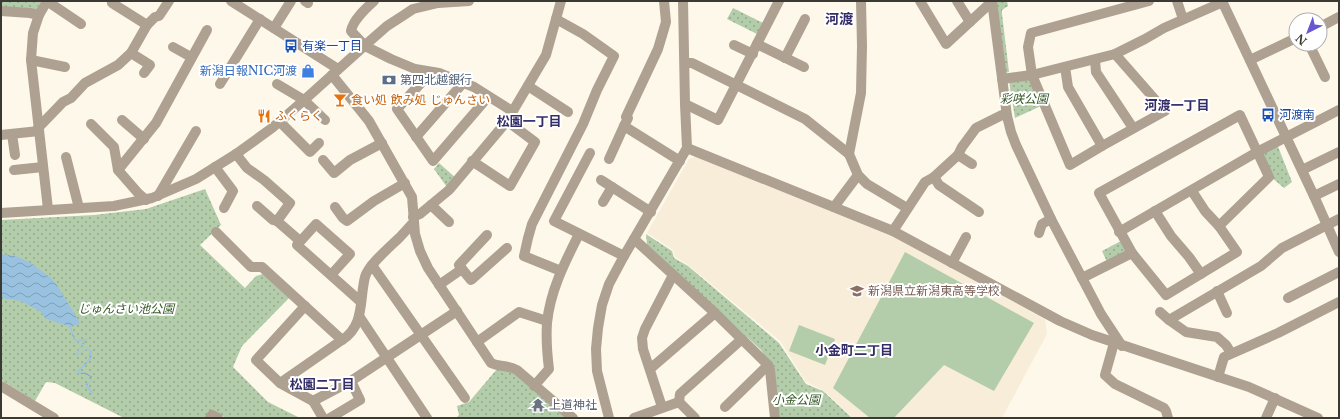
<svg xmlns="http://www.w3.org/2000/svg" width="1340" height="419" viewBox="0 0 1340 419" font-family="'Libre Baskerville','Noto Sans JP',serif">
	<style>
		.education { fill: #f8edd8 }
		.park { fill: url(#park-dots) }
		.garden { fill: #b3cdaa }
		.water { fill: url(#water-waves) }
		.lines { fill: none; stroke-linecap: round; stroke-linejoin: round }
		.minor { stroke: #aea191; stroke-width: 10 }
		.labels { text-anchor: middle; stroke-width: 4; stroke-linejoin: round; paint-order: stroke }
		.transit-label { font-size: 12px; fill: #164399; stroke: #fff; text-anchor: start }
		.shop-label { font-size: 12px; fill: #366cbe; stroke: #fff; text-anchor: end }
		.service-label { font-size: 12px; fill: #4e5e75; stroke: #fff; text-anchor: start }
		.park-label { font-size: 12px; font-style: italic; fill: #325723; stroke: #fff }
		.food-label { font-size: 12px; fill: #c56008; stroke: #fff; text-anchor: start }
		.education-label { font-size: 12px; fill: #785e54; stroke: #fff; text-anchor: start }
		.worship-label { font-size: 12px; fill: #5b616d; stroke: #fff; text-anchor: start }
		.neighbourhood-label { font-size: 13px; font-weight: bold; fill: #332d68; stroke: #fff }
		.quarter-label { font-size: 14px; font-weight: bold; fill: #332d68; stroke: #fff }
	</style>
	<defs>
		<pattern id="park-dots" width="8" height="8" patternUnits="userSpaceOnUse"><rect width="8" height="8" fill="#b3cdaa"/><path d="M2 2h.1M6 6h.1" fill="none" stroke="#93a78b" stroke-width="1.8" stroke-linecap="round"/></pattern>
		<pattern id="water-waves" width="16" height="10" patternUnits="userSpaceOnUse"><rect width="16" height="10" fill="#99c2e0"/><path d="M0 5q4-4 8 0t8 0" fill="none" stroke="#7e9fb6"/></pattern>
	</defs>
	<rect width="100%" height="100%" fill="#fef8ea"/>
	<polygon class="education" points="697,156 894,237 1045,319 1047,334 1002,418 853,418 823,390 806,382 780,341 688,265 675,257 673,250 647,233 689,159"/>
	<g class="park">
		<polygon points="1,1 41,1 37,9 1,8"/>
		<polygon points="995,1 1007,1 1008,6 1002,10 1002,14 1009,72 1005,73"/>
		<polygon points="733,8 765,24 759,35 727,19"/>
		<polygon points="1028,79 1030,82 1041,106 1015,118 1009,81"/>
		<polygon points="1277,144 1292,182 1284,188 1271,177 1259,153"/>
		<polygon points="439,163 457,179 449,190 434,169"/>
		<polygon points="205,189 221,225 200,245 245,288 256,276 263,274 289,298 242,346 233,367 268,402 300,418 226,418 213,411 206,418 124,418 55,383 46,382 35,401 1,380 1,220 94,215 146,209"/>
		<polygon points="646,234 672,251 674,258 688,266 779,343 806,384 823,391 852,418 780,418 773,369 761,350 647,245"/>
		<polygon points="1121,241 1126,250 1125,253 1107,262 1102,251"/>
		<polygon points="497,369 514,371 567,418 456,418 459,415 457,406 469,402"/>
	</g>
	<g class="garden">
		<polygon points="905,252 1034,323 994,391 944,365 894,418 870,418 833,388"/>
		<polygon points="799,325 835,339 825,365 789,351"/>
	</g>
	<path class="water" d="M 1,254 L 16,256 L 31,263 L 51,278 L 57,285 L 80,323 L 71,327 L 75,339 C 79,342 83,338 87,339 L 77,353 L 79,354 L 87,348 L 92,351 L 91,359 L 78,372 L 87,373 L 92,376 L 92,380 L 87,385 L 93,392 L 92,394 L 86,387 L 86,384 L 91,380 L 91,377 L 85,374 L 78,374 L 77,371 L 89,359 L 90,352 L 88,349 L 78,355 L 77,355 L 76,353 L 85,340 L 77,342 L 74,340 L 69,326 L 46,319 L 41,312 L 23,302 L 12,299 L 5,299 L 1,296 Z"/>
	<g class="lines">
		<g class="minor">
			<polyline points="47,1 39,15 33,33 31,60 48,209"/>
			<polyline points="47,1 81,24"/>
			<polyline points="113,1 112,3 147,25"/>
			<polyline points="231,1 338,69"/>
			<polyline points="305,1 308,3"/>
			<path d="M 374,1 C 365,9 353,20 351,31 L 365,46 L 391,59 L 415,69 L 439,73 L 474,87 L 512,111"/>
			<polyline points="664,1 666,22 658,49 626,117 628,118 624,126 680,161"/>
			<polyline points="861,1 862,46 861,93 849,154 858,175 867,184 907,208"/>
			<polyline points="920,1 946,44 985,8 991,2 991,1"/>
			<polyline points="957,1 970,22"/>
			<polyline points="992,1 1007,116 1011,132 1016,145 1051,219 1101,314 1122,346"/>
			<polyline points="1177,1 1183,19"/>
			<polyline points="1222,1 1314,196 1339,252"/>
			<polyline points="1,11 30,13 39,15"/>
			<polyline points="556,19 583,34 614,56 597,90 583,124 532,224 528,238 524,256 561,271"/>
			<polyline points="1320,27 1339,17"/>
			<polyline points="274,28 291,1"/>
			<polyline points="757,44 804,67"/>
			<polyline points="1309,44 1325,77"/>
			<polyline points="734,45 753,54"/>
			<polyline points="173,47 191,57"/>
			<polyline points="131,53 150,65 144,73"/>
			<polyline points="1115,54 1165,111 1102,146 1070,165 1032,75 1028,47 1031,33 1149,1"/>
			<polyline points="785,58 805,19"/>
			<polyline points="31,60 65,67"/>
			<polyline points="1095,60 1096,72 1133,128"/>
			<polyline points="1250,60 1296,38"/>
			<polyline points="685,63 692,63 805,119 849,154"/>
			<polyline points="1065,67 1068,87 1102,146"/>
			<polyline points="431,72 397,109 433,161 488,97"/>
			<path d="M 332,75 L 369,121 L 412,197 L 415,234 L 420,251 L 428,268 L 491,363 C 500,367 508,365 517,370 L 573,418"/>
			<polyline points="1002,79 1032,75 1115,54 1145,39 1164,28 1223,2"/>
			<polyline points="220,84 260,19"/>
			<polyline points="277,84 304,100 325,120"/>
			<polyline points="528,86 568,112"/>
			<polyline points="685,104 718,120 779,1"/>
			<polygon points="1240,115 1269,177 1219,226 1237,252 1166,295 1132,253 1099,193"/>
			<polyline points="122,120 144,139"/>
			<polyline points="279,121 310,152 319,143"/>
			<polyline points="91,124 114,147 118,170"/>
			<polyline points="38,128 63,102 71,98 85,83 118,65 131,53 147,25 155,17 159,16 169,1"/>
			<polyline points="12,134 15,155"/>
			<polyline points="1,135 39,131"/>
			<polyline points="416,137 463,83"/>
			<polyline points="687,148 893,231 1060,321 1092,335 1249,387 1318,418"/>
			<polyline points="590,153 554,221 624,256"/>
			<polyline points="236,154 247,168 264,180 290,203 277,221 300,241"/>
			<polyline points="958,155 972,164"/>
			<polyline points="66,157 79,208"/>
			<polyline points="609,159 624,126"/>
			<polyline points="323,160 334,173 350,160 382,143"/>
			<polyline points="472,161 510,186 535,142 507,121"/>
			<polyline points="215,167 233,191 224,208"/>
			<polyline points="14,170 43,167"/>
			<polyline points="1302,170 1339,152"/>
			<polyline points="934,177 939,185 979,212"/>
			<polyline points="601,180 612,187"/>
			<polyline points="1192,191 1205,211 1219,226"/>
			<polyline points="158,196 196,131"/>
			<polyline points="1314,196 1339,184"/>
			<polyline points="146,200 138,193 118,170 156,123 207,30"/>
			<polyline points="603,202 612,187 651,212"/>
			<polyline points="431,205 449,222"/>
			<polyline points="257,206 273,220 277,221"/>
			<polyline points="335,207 343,218 347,221 374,201 405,183"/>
			<polyline points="834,207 858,175"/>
			<polyline points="1155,211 1171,236 1189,257 1201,274"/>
			<polyline points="1,213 114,206 152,198 196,179 236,154 272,128 302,102 371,40 387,26 404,15 413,9 438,3 469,1"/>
			<polyline points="413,217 420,214 449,190 507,121 546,55 561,1"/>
			<polyline points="893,231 925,182 934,177 958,155 962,147 976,128 1002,115 1007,116"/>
			<polyline points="216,232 251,267 262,267 342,340 280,383"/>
			<polyline points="1119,232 1257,152 1339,110"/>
			<polyline points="1039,233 1042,224 1051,219"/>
			<polyline points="634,239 715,313 768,365 770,370 775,418"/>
			<polyline points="952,263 966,237"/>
			<polyline points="372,265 465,398"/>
			<polyline points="462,269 471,280 507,248"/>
			<polyline points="331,275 350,254 316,224 297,245 361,302"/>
			<polyline points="1082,278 1132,253"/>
			<polyline points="439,285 462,269 459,265 487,235"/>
			<polyline points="1217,291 1227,313"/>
			<polyline points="1288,298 1339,272"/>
			<polyline points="305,306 256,360 280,383 313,401 323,418"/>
			<polyline points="1160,312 1169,320"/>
			<polyline points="359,316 427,418"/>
			<path d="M 342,340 C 365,325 359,301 365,277 C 368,265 390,247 399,238 C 404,233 409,227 414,222"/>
			<polyline points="477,342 519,312 547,321"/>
			<polyline points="1114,343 1105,375 1115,384 1164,408 1166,411 1168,418"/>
			<polyline points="1231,353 1226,345 1217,337 1186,332 1169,320 1261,266 1282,248 1339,219"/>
			<polyline points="650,369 715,313"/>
			<polyline points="1218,377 1224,357 1278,333 1339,302"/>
			<polyline points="1,386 54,418"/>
			<path d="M 534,386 L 549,369 C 547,353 546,338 547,323 C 550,291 565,262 579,234"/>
			<polyline points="313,401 351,381"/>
			<polyline points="679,402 680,394 742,339"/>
			<polyline points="662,407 643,349 642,338 645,329 673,275"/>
			<polyline points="725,407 768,365"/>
			<polyline points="210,418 212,415 218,418"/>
			<polyline points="330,418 360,400 351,381 457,311"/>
			<polyline points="609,418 597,371 596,349 598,328 602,305 609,284 624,256 687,148 685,104 683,1"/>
			<polyline points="634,418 679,402 695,418"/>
			<polyline points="1266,418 1275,398"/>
		</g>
	</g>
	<defs>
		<g id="bus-bare" transform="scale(1.08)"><path d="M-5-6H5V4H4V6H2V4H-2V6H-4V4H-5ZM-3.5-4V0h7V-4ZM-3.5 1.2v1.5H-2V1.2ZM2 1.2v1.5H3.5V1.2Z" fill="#1a4fb4" stroke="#fff" stroke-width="2.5" paint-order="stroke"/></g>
		<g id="shop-bare" transform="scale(1.08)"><path d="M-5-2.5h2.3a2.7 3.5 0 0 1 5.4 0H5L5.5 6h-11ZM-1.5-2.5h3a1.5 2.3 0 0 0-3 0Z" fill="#3f7fe0" stroke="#fff" stroke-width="2.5" paint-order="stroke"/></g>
		<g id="bank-bare" transform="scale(1.08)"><path d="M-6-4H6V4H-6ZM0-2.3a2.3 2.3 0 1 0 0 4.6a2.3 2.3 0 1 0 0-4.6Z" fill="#5c6f8a" stroke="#fff" stroke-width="2.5" paint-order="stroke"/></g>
		<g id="bar-bare" transform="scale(1.08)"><path d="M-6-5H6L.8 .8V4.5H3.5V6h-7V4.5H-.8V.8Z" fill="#e8710a" stroke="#fff" stroke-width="2.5" paint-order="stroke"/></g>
		<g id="restaurant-bare" transform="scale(1.08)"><path d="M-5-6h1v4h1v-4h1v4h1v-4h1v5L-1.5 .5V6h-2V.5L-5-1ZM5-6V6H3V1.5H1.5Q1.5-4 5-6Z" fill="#e8710a" stroke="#fff" stroke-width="2.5" paint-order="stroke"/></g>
		<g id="school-bare" transform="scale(1.08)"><path d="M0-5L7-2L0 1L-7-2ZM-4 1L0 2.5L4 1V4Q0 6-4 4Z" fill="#8d6e63" stroke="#fff" stroke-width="2.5" paint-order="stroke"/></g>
		<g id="temple-bare" transform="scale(1.08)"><path d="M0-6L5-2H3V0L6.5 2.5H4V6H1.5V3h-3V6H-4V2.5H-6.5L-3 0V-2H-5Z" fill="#6b7280" stroke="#fff" stroke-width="2.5" paint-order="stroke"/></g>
	</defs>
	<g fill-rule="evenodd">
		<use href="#bus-bare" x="291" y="46"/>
		<use href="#shop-bare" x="308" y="71"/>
		<use href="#bank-bare" x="389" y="80"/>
		<use href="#bar-bare" x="340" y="100"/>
		<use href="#bus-bare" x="1268" y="115"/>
		<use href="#restaurant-bare" x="264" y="116"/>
		<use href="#school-bare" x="857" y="291"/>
		<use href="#temple-bare" x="538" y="405"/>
	</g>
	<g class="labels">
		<g class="transit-label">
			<text x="302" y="50">有楽一丁目</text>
			<text x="1279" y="119">河渡南</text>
		</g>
		<g class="shop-label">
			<text x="297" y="75">新潟日報NIC河渡</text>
		</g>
		<g class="service-label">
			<text x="400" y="84">第四北越銀行</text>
		</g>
		<g class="park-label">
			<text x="1024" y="103">彩咲公園</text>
			<text x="126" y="313">じゅんさい池公園</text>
			<text x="796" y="404">小金公園</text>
		</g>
		<g class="food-label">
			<text x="351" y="104">食い処 飲み処 じゅんさい</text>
			<text x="275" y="120">ふくらく</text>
		</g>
		<g class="education-label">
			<text x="868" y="295">新潟県立新潟東高等学校</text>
		</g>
		<g class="worship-label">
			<text x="549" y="409">上道神社</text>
		</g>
		<g class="neighbourhood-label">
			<text x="1177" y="110">河渡一丁目</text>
			<text x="529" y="126">松園一丁目</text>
			<text x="854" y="355">小金町二丁目</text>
			<text x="322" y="389">松園二丁目</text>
		</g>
		<g class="quarter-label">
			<text x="839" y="24">河渡</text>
		</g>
	</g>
	<rect width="1340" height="419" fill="none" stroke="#3b3934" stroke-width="4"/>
	<g transform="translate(1308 32) rotate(222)"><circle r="19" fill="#ffffff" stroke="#b1b0ae"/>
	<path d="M0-3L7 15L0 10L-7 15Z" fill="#6757d1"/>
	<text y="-6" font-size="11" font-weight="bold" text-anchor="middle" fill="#3b3934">N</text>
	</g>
</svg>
